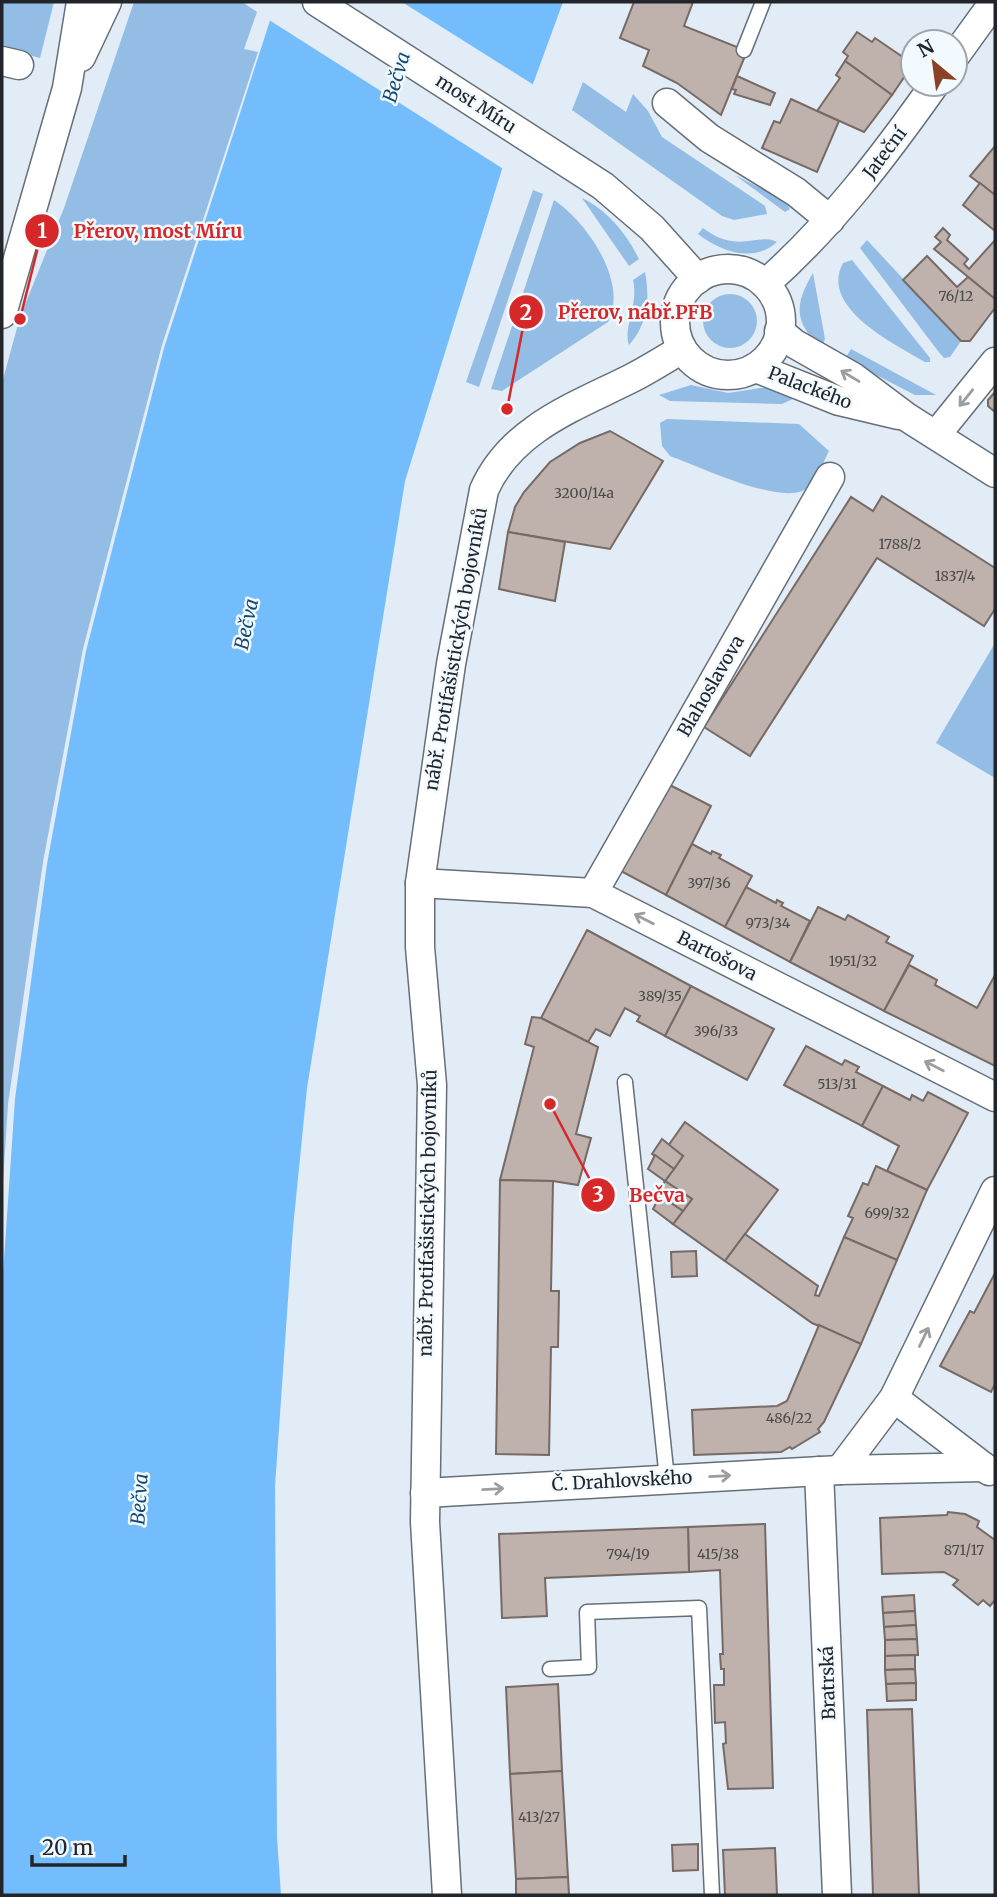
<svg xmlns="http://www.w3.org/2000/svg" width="997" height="1897" viewBox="0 0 997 1897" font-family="Merriweather,serif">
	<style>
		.green { fill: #93bde4 }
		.water { fill: #74bdfd }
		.pier { fill: #e1ecf6 }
		.building { fill: #bfb1ac; stroke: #776a65; stroke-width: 2 }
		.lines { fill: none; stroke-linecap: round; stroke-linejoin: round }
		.lane-casing { stroke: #656f77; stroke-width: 17 }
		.street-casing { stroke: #656f77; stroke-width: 31 }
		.lane { stroke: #fff; stroke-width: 14 }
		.street { stroke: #fff; stroke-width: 28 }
		.oneway { stroke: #9c9d9f }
		.labels { text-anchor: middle; stroke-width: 5; stroke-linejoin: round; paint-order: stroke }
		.number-label { font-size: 14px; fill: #49494a }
		.street-label { font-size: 18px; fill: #22262a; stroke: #f2f9ff }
		.water-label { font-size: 19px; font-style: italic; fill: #134972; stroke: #f2f9ff }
		.leader { fill: none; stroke: #d62828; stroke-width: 2.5 }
		.callout-dot { fill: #d62828; stroke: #f2f9ff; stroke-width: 2.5 }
		.mark-label { font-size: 21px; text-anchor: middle; font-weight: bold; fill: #fff }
		.callout-label { font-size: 19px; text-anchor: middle; font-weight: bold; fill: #d62828; stroke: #f2f9ff; stroke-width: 5; stroke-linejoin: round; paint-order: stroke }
	</style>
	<rect width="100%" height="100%" fill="#e1ecf6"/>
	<g class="green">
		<polygon points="2,2 54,2 40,58 2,48"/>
		<polygon points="134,2 242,2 257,12 244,49 258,52 162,345 83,649 43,862 8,1104 2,1198 2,383 20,317 64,208"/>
		<polygon points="583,82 626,112 633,94 648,111 662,137 765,206 767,214 734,220 722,216 572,110"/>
		<polygon points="735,175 785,201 790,209 785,212"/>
		<polygon points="533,190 543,194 479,387 466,382"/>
		<path d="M 582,198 C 607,210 626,233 639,259 L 629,266 Z"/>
		<path d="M 554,200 C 587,222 629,283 608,322 L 502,391 L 491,389 Z"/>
		<path d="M 703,228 C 738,255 759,232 777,242 C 753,264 720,251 698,234 Z"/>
		<polygon points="867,240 961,341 950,357 944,358 938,351 860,248"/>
		<path d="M 852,260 L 930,358 L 930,362 L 925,362 C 895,344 819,308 843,263 Z"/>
		<path d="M 645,272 C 650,299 648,324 629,345 C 623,326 639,305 633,280 Z"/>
		<path d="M 813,273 L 825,339 L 821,348 C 794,322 794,305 813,273 Z"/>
		<circle cx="730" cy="321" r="27"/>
		<polygon points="851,349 936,395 915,395 845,359"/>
		<polygon points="691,385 728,393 767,387 797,397 782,404 670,401 659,395"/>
		<path d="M 667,419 L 799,424 L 829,451 C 823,462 817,482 806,489 C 780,506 699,466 670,456 L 662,446 L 660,423 Z"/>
		<polygon points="995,643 995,778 936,743"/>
	</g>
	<polygon class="water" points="276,2 563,2 503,166 405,481 307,1088 293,1228 275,1486 277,1838 281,1895 2,1895 2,1289 15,1099 47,864 86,651 164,348"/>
	<polygon class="pier" points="272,2 402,2 534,85 505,170 266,18"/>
	<g class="building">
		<polygon points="634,2 693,2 684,26 747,51 721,115 677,83 643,66 649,50 620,38"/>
		<polygon points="857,32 872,42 875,38 913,64 892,95 845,61 848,56 843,52"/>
		<polygon points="845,61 892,95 864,132 817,111 840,78 836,75"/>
		<polygon points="737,76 775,93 770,105 734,94 736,90 732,89"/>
		<polygon points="791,99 839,121 817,172 762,148 774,121 780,123"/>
		<polygon points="995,146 995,195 970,176"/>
		<polygon points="980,183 995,195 995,231 963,205"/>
		<polygon points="943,228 950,235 947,240 968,259 964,264 969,269 995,240 995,299 934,249 941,242 935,237"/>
		<polygon points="927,256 957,287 968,277 995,299 995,308 970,341 961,341 903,280"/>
		<polygon points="995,392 995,412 988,406 988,400"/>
		<polygon points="610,431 663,461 610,549 508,532 515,507 524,492 550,462 580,443"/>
		<polygon points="882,496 995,568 995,609 984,626 877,558 750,756 704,727 851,497 873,511"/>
		<polygon points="508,532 565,542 555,601 499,589"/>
		<polygon points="664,782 711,806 666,895 619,870"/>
		<polygon points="692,844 711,854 712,851 721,855 719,858 752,876 725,927 666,895"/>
		<polygon points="746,887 776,903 777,900 783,903 781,906 810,921 790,962 725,927"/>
		<polygon points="818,907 845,920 848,915 889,937 886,942 913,956 884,1011 790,962"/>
		<polygon points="587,930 691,986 665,1036 637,1021 640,1016 625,1008 610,1036 596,1029 588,1042 541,1018"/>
		<polygon points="909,965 937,980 935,985 977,1008 995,975 995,1066 884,1011"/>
		<polygon points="691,986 774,1029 747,1080 665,1036"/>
		<polygon points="532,1017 541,1018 598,1047 576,1134 591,1138 578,1185 553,1181 500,1180 534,1047 525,1044"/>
		<polygon points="806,1046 842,1065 845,1060 859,1067 856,1072 883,1086 862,1126 784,1085"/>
		<polygon points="883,1086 910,1100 912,1095 923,1101 928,1092 968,1113 927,1190 887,1171 899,1146 862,1126"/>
		<polygon points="685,1122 778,1190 725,1261 673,1224 692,1199 665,1181 683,1156 668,1146"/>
		<polygon points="662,1139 683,1156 674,1169 652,1154"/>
		<polygon points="655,1155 674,1169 665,1181 648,1169"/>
		<polygon points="876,1166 927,1190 897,1260 844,1237 853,1218 848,1216 863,1183 868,1185"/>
		<polygon points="500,1180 553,1181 551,1291 559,1291 558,1347 551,1347 549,1455 496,1454"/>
		<polygon points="665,1181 692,1199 683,1211 657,1194"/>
		<polygon points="660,1196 683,1211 673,1224 653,1209"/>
		<polygon points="745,1234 818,1286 815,1295 819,1296 844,1237 897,1260 861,1344 812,1323 725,1261"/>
		<polygon points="696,1251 697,1276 672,1277 671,1252"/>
		<polygon points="995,1273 995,1384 991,1392 940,1366 970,1311 974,1313"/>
		<polygon points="819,1325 861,1344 824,1422 818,1429 820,1432 792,1449 790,1447 781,1452 694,1455 692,1410 777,1406 787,1401"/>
		<polygon points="948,1512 965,1514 979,1521 977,1527 995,1540 995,1600 990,1606 983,1600 978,1605 953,1585 958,1580 944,1572 882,1574 880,1518 947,1515"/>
		<polygon points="765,1524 773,1788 728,1789 723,1744 726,1743 725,1722 715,1723 714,1685 724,1685 724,1669 721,1669 720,1654 723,1654 720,1570 689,1572 688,1527"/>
		<polygon points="688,1527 689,1572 545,1578 547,1616 502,1618 499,1534"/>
		<polygon points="914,1595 915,1611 883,1613 882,1597"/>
		<polygon points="915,1611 916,1625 884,1627 883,1613"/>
		<polygon points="916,1625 917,1639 885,1640 884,1627"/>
		<polygon points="917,1639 918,1655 885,1656 885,1640"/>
		<polygon points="915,1655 915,1669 885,1670 885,1656"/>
		<polygon points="915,1669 916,1683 886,1684 885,1670"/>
		<polygon points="916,1683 916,1700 887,1701 886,1684"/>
		<polygon points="558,1684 562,1771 510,1774 506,1687"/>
		<polygon points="912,1709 919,1895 873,1895 867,1710"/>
		<polygon points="562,1771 568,1877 516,1879 510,1774"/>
		<polygon points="698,1844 698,1870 673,1871 672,1845"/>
		<polygon points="775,1848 777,1895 725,1895 723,1850"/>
		<polygon points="568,1877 569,1895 516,1895 516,1879"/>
	</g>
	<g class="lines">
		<g class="lane-casing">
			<g id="lane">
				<polyline points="744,50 763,2"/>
				<polyline points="625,1082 667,1479"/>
				<polyline points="550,1669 589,1667 587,1612 699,1608 712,1895"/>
			</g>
		</g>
		<g class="street-casing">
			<g id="street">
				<polyline points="317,2 603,186 652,228 698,279"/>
				<polyline points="955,56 994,2"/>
				<polyline points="81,57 107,2"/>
				<polyline points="2,61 19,65"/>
				<polyline points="667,103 709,138 796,192 830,220"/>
				<circle cx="728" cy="322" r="53"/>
				<path d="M 765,284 C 831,226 884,156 935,84"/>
				<polyline points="2,314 67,88 81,2"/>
				<polyline points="779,331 795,344 853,377 905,416 995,473"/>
				<polyline points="756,368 839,401 898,415"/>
				<polyline points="936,435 995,362"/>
				<polyline points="420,883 593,893 995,1097"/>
				<polyline points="593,893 830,477"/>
				<polyline points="894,1398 989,1471"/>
				<polyline points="840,1470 894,1398 995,1191"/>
				<polyline points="819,1471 837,1895"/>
				<polyline points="425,1493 840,1470 984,1467"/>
				<path d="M 447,1895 L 425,1522 L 432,1085 L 420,947 L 420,883 L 451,664 L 484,490 C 511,429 574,407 630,379 C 648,370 665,359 682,349"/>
			</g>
		</g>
		<use href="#lane" class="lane"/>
		<use href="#street" class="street"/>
	</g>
	<defs><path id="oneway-shaft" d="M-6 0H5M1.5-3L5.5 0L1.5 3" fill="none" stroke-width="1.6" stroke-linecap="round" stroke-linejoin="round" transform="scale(1.75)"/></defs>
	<g class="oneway">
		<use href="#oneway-shaft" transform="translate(850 376) rotate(-149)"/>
		<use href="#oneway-shaft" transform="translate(966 398) rotate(129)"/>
		<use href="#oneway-shaft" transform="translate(644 919) rotate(-153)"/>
		<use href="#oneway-shaft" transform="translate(934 1066) rotate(-153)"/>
		<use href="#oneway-shaft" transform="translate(924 1337) rotate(-64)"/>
		<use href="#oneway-shaft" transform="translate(720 1476) rotate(-3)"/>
		<use href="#oneway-shaft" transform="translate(493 1489) rotate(-3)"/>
	</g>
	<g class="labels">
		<g class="number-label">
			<text x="956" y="301">76/12</text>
			<text x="584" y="498">3200/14a</text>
			<text x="900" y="549">1788/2</text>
			<text x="955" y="581">1837/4</text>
			<text x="709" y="888">397/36</text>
			<text x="768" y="928">973/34</text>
			<text x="853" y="966">1951/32</text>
			<text x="660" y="1001">389/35</text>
			<text x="716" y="1036">396/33</text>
			<text x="837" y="1089">513/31</text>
			<text x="887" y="1218">699/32</text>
			<text x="789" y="1423">486/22</text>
			<text x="964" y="1555">871/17</text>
			<text x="628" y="1559">794/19</text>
			<text x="718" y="1559">415/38</text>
			<text x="539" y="1822">413/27</text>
		</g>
		<g class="street-label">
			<text transform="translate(476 104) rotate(33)" y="6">most Míru</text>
			<text transform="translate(885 153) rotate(-53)" y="6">Jateční</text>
			<text transform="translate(810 388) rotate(21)" y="6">Palackého</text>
			<text transform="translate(456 649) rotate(-80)" y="6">nábř. Protifašistických bojovníků</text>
			<text transform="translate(711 686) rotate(-60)" y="6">Blahoslavova</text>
			<text transform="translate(717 956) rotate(27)" y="6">Bartošova</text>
			<text transform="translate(428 1213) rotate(-89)" y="6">nábř. Protifašistických bojovníků</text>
			<text transform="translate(622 1481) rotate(-3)" y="6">Č. Drahlovského</text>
			<text transform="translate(828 1683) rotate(-92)" y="6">Bratrská</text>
		</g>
		<g class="water-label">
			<text transform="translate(396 77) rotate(-73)" y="7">Bečva</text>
			<text transform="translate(246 624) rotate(-78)" y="7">Bečva</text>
			<text transform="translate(139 1499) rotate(-86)" y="7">Bečva</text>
		</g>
	</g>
	<path class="leader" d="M20 319L42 231M507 409L526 312M550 1104L598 1195"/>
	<g class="callout-dot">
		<circle cx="20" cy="319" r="7"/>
		<circle cx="507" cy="409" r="7"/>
		<circle cx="550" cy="1104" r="7"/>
		<circle cx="42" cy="231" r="18"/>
		<circle cx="526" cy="312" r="18"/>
		<circle cx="598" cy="1195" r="18"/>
	</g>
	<g class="mark-label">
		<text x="42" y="238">1</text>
		<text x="526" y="320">2</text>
		<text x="598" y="1202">3</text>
	</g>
	<g class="callout-label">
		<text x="158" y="238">Přerov, most Míru</text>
		<text x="635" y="319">Přerov, nábř.PFB</text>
		<text x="657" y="1202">Bečva</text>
	</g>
	<rect width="997" height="1897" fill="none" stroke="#22262a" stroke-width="7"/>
	<g transform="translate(934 63) rotate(331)"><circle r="33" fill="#f2f9ff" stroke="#9fa5aa" stroke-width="2"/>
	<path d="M0-5L12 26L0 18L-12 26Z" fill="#8b4224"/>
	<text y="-10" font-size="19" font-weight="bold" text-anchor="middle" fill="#22262a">N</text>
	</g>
	<path d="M32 1855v10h93v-10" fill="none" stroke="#22262a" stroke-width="3.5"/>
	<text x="42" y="1855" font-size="21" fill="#22262a" stroke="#f2f9ff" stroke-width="5" paint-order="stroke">20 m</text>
</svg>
